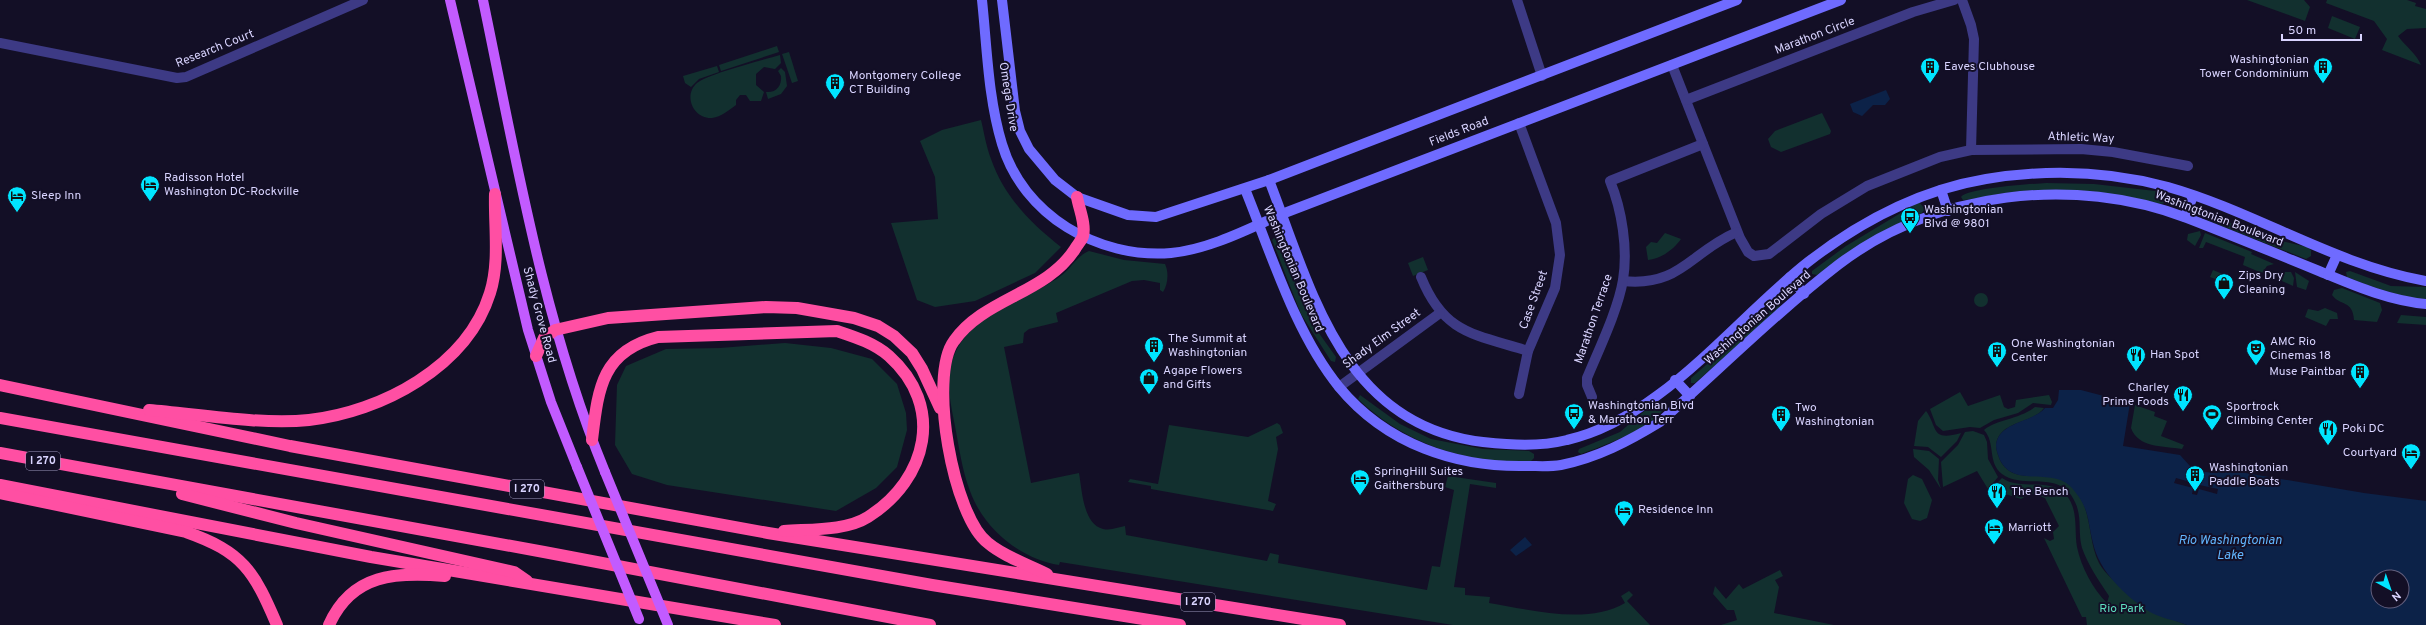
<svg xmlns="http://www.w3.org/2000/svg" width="2426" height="625" font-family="Overpass,sans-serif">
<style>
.green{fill:#12302f}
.water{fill:#0c2248;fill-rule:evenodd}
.pier{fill:#130f26}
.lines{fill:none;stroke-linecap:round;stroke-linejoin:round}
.street{stroke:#3d3a85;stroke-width:10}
.secondary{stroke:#6f6bff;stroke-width:10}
.primary{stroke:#c25bff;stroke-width:10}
.highway{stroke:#ff4fa3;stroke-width:12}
.primary-bridge{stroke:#c25bff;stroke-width:10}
.labels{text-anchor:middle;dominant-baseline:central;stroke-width:4;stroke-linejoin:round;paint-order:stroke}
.shield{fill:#130f26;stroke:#9e99be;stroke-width:1}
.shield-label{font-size:11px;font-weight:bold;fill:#d9d4ff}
.street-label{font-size:12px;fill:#d9d4ff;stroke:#130f26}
.poi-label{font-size:12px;fill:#d9d4ff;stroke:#130f26;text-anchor:start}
.park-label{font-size:12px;fill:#5fe0c0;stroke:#130f26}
.water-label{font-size:13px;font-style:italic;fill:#62b6ff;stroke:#130f26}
</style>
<rect width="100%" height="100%" fill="#130f26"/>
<g class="green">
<path d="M2247,0h57l6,7 -5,14z"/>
<path d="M2327,0h80l9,3 -1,3 11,3v19l-19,1 -9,7c8,11 18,17 23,29l-39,-15 5,-11 -13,-18 -48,-18z"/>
<path d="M2332,16l28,11 -5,12 -27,-11z"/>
<path d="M777,46l2,6 -58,19 -2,-6z"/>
<path d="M789,52l9,29 -6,2 -10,-29z"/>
<path d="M780,55l1,8 -6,6 -11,-2 -8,7v11l8,7 -3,9h-11l-4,-6h-6l-4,5v5c-7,5 -15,12 -24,13 -19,1 -29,-23 -15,-35 11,-9 66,-23 83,-28z"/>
<path d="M717,66l2,6 -20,7 -8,8 -6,-4 -2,-7z"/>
<path d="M781,68l4,4 2,14 -6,8 -13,5 -2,-7c10,1 16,-6 15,-16l-3,-5z"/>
<path d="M1822,113l9,18 -1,3 -49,18 -10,-5 -3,-8 7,-8z"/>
<path d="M981,120c3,12 5,26 10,39 13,37 39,64 70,88l-26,26 -60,28 -40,6 -18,-7 -26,-77 47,-4 -3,-42 -15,-36 22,-11z"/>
<path d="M2046,183l48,1 70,8 4,2v5l-3,4 -5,1c-51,-14 -103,-18 -155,-11 -14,2 -27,6 -42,7l-2,-3c7,-9 71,-13 85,-14z"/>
<path d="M1919,202l6,7 -5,6 -62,30 -41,30 -5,-1v-3l34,-25z"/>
<path d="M2206,213l63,25 38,9 4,3v6l-5,3 -99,-39 -3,-4z"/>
<path d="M2200,231l1,4 -6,11 -8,-6 1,-6z"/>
<path d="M1665,233l16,6c-7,10 -20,20 -33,21l-2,-13 5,-5 6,1z"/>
<path d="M2205,233l47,19 -1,2 23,10 -7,2 -5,7 -19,-8 2,-8 -39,-15 -3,6h-4z"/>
<path d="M1275,237l3,2 33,83 25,35 -1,5 -4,-1 -30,-47 -29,-74z"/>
<path d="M1089,251l35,9 41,4c4,8 3,21 -2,28l-3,-2v-7l-16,-3 -12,1 -76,32 2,9 -29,7 -5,4 -1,10 -19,4 27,136 48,-10c3,17 4,51 24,56 8,2 15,-2 22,-3l1,9 141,26 3,-8 9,2 -1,8 149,27 5,-24 8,1 14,-77 -9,-3 3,-11 48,7v5l-26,-4 -16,103 11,1v7l25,2 -1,6c43,7 98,22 136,0l-4,-7 8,-5 4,4 -6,6 23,24h-197l-393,-63 -1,3c-40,-7 -75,-36 -89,-74 -8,-21 -11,-44 -15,-65 -5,-25 -11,-51 1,-75 20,-40 72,-51 106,-76 10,-8 15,-19 27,-24z"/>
<path d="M1423,257l5,13 -15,6 -5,-13z"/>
<path d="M2213,270l17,7 -2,7 -18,-7z"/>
<path d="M2350,271l41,15 35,1v12c-27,-2 -54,-12 -79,-22l-1,-5z"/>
<path d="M2282,272h9l3,6 -1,8 -11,-5z"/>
<path d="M2295,272l14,9 -3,9 -9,-3z"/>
<path d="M2342,288l38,15 2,7 -5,12 -23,-2c-1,-20 -14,-14 -22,-25l2,-5z"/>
<circle cx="1981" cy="300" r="7"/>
<path d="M1779,302l2,2 -1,4 -85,75h-4v-5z"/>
<path d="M2325,308l12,5 1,6h-8l-4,7 -21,-9 3,-8 10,2z"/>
<path d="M2401,315l25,2v8l-29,-2z"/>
<path d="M785,343l46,5 41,11 25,25 9,29 1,17 -10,37 -21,21 -40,23 -169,-26 -35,-11 -17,-29 2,-60 9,-19 40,-17 54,-1z"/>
<path d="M1960,392l8,14 32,-11 4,12 4,2 7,-2 1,-7 33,-5 3,7 -1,3 -18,-2 -15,10 -24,7 -14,8 -10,-1 -27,4 -7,-6 -6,-16z"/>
<path d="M1360,395l40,29 31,15 52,10 46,2 5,3v4l-3,3c-63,4 -126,-17 -173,-62z"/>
<path d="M1654,403l7,2 1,6c-9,17 -62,36 -81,43l-3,-2 1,-3 41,-17z"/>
<path d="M2135,405l20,7 -1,4 13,5 -6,15 23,9 -2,4c-18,-3 -44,-1 -51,-21z"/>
<path d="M2035,407l9,1c-11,16 -45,12 -48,37 0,5 2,10 4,15 14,28 47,7 68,23 26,20 18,54 31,80 12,23 56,44 77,58l11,4h-100l-1,-8h-4l-38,-79 6,3 4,-2 -1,-7 6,-6 -14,-28 -14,-5 -10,6 -22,-7 -7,3 -2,-5 12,-12c18,13 47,-1 63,16 14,14 9,36 12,53 4,20 16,42 30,56l2,-7c-10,-15 -21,-31 -27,-48 -5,-19 2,-34 -11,-53 -16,-23 -49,-6 -69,-21 -15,-12 -6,-31 -18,-44 13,-11 34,-10 51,-23z"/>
<path d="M1926,411c12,16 4,31 35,22l-4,8 -16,16 -13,-10 -14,-1 4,-25z"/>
<path d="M1277,423l3,2 3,8 -7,4 2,12 -10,52 8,3 -3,7 -122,-22v-3l-23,-4 2,-3 28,5 11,-59 79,12z"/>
<path d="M1973,431l11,4 3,7 1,17 10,18 -10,12 -11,-18 -34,16 -2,-25 17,-17 7,-13z"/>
<path d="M1913,449l16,2 10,8 -1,21 3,9 -12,-19 -15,-13z"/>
<path d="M1913,475l9,4 10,21 -5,18 -7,3 -8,-2 -8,-16 4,-24z"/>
<path d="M1780,570l3,6 -8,4 4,7 -5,26 60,12h-113l16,-5 -3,-10h-7l-14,-16 2,-8 11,13 13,-15 4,5z"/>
</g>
<g class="water">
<path d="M1886,90l4,9 -5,6h-12l-11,11 -9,-4 -3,-8z"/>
<path d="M2059,390h22l49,13 -7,43 57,9 10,11 15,6 10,1 13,-3 136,23 62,8v124h-239c-12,-5 -27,-7 -37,-13 -25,-16 -51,-41 -57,-69 -6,-24 -3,-34 -21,-55 -19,-22 -58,1 -72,-28 -2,-5 -4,-10 -4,-15 3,-24 36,-22 49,-37h8l5,-8zM2378,577h24v24h-24z"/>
<path d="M1525,537l7,8 -16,11 -6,-6z"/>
</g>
<path class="pier" d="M2176,478l14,4 1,-3 5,2 -1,3 23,5 -1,5 -18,-5 -2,6 -5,-1 1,-6 -19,-5z"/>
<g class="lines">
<g class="street">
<path d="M1517,0l25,76"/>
<path d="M1962,0l9,25 3,14 -3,111"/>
<path d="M0,43l177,35 9,-1 177,-77"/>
<path d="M1672,65l68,173 8,14 6,4 15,-2 52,-40 46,-28 73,-29 31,-7 110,-1 32,3 75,14"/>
<path d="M1686,100l227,-88 41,-12"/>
<path d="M1519,123l37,100 4,32 -5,33 -27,63 -9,43"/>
<path d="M1421,277c23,57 53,57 107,74"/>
<path d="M1623,281c58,6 67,-29 114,-49"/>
<path d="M1339,387l101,-74"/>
<path d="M1592,397l-5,-12v-7c12,-29 31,-68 36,-98 5,-31 -1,-70 -13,-99l93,-37"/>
</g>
<g class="secondary">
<path d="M982,0c5,47 6,98 20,144 21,71 96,115 169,109 39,-4 77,-24 111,-39l559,-214"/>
<path d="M1002,0l13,111 5,20 9,18 26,31 22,17 51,18 28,2 113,-37 468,-180"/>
<path d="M1269,180c43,111 73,245 214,262 28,3 56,5 84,-2 94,-21 167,-120 241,-178 53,-41 112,-72 178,-83 60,-10 123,-8 182,8 88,25 167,78 258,94"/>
<path d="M1245,189c26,64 50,144 94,198 47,57 117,81 189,79 10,0 22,1 33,-1 36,-7 68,-24 99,-43 59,-52 116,-109 178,-157 97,-74 236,-90 349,-47 44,17 88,35 132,53 34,14 70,30 107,33"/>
<path d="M1941,190l7,21"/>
<path d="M2185,217l8,-21"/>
<path d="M2328,275l9,-20"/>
<path d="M1790,277l14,17"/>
<path d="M1675,380l15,16"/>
</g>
<g class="primary">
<path d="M450,0l78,330 23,72 26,65"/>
<path d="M483,0c33,159 60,321 122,472"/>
</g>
<g class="highway">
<path d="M536,356l8,-18 11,-8 53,-12 158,-11 31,1 57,10 24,8 16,10 18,17 10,16 18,39"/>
<path d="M0,385l290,61 478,87 572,92"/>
<path d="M149,410c48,4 112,15 160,10 72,-8 158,-53 181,-127 10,-31 4,-68 5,-99"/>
<path d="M0,418l932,167 248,40"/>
<path d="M592,440c6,-50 9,-89 66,-103l179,-6c18,6 37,12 52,25 56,50 39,123 -21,161 -22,14 -58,12 -84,14"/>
<path d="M0,453l544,99 386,73"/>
<path d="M0,485l371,72 404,68"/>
<path d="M0,493l186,39c57,20 68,39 91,93"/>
<path d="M182,494l114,29 218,49 13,9"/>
<path d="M1047,574c-18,-9 -44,-18 -59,-31 -35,-26 -60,-167 -34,-202 30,-43 92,-47 121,-92 2,-4 7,-9 8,-13 3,-12 -4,-27 -6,-39"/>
<path d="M329,625c23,-52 68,-53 116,-49"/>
</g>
<g class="primary-bridge">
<path d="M577,467l62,152"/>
<path d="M605,472l63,153"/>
</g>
</g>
<defs>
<g id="building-pin" transform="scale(1)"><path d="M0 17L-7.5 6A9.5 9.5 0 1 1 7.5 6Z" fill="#00e5ff" stroke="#130f26"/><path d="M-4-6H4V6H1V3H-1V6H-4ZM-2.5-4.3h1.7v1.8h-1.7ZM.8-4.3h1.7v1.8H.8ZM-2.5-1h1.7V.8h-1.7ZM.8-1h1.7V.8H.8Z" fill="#111"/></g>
<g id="hotel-pin" transform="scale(1)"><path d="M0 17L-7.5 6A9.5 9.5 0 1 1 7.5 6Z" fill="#00e5ff" stroke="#130f26"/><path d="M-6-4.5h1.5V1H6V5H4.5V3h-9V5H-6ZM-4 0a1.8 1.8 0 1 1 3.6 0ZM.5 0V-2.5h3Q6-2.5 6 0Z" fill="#111"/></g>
<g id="bus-pin" transform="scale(1)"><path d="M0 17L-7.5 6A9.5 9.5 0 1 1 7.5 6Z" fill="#00e5ff" stroke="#130f26"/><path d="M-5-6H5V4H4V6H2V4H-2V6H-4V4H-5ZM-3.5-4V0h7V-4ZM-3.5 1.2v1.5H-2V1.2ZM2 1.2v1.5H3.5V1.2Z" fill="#111"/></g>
<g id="shop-pin" transform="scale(1)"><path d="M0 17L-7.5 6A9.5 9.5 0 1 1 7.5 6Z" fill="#00e5ff" stroke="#130f26"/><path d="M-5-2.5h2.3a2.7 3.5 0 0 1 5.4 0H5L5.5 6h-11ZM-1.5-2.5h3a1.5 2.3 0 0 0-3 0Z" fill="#111"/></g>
<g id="theatre-pin" transform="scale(1)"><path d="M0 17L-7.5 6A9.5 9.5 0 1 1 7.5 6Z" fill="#00e5ff" stroke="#130f26"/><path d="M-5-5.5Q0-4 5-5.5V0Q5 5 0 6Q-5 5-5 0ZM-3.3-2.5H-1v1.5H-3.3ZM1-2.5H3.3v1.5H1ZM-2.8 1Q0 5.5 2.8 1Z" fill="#111"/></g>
<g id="restaurant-pin" transform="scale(1)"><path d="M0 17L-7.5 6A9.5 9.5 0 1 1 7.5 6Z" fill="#00e5ff" stroke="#130f26"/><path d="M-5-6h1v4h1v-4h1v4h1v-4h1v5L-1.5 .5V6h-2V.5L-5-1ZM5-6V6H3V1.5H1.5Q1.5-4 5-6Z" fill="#111"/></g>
<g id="stadium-pin" transform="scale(1)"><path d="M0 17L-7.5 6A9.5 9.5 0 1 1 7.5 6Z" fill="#00e5ff" stroke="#130f26"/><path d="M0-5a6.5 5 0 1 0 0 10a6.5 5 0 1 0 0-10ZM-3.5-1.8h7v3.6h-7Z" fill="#111"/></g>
</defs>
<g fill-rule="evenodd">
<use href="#building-pin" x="1930" y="67"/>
<use href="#building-pin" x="2323" y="67"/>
<use href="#building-pin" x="835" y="83"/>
<use href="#hotel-pin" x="150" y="185"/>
<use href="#hotel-pin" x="17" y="196"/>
<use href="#bus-pin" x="1910" y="217"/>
<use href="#shop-pin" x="2224" y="283"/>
<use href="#building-pin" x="1154" y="346"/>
<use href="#theatre-pin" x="2256" y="349"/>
<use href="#building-pin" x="1997" y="351"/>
<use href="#restaurant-pin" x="2136" y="355"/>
<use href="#building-pin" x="2360" y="372"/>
<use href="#shop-pin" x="1149" y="378"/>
<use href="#restaurant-pin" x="2183" y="395"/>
<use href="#bus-pin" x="1574" y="413"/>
<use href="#stadium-pin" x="2212" y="414"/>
<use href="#building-pin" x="1781" y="415"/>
<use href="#restaurant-pin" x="2328" y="429"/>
<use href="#hotel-pin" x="2411" y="453"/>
<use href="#building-pin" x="2195" y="475"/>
<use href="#hotel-pin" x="1360" y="479"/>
<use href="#restaurant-pin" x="1997" y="492"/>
<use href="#hotel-pin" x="1624" y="510"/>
<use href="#hotel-pin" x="1994" y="528"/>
</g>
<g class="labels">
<g class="shield">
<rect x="26" y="452" width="34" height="18" rx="3"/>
<rect x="510" y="480" width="34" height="18" rx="3"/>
<rect x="1181" y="593" width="34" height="18" rx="3"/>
</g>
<g class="shield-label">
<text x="43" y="461">I 270</text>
<text x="527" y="489">I 270</text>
<text x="1198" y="602">I 270</text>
</g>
<g class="street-label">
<text transform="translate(1815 36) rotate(-21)">Marathon Circle</text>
<text transform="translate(215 49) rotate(-22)">Research Court</text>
<text transform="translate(1008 97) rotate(81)">Omega Drive</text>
<text transform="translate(1459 132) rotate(-21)">Fields Road</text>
<text transform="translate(2081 138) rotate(2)">Athletic Way</text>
<text transform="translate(2219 219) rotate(21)">Washingtonian Boulevard</text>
<text transform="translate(1293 269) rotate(67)">Washingtonian Boulevard</text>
<text transform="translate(1534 300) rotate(-70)">Case Street</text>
<text transform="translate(539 315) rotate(75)">Shady Grove Road</text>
<text transform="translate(1758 318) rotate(-41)">Washingtonian Boulevard</text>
<text transform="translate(1594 319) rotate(-71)">Marathon Terrace</text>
<text transform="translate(1382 339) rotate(-36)">Shady Elm Street</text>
</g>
<g class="poi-label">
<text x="2309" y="60" text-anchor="end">Washingtonian<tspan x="2309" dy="14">Tower Condominium</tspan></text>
<text x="1944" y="67">Eaves Clubhouse</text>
<text x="849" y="76">Montgomery College<tspan x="849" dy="14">CT Building</tspan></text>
<text x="164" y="178">Radisson Hotel<tspan x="164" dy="14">Washington DC-Rockville</tspan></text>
<text x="31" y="196">Sleep Inn</text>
<text x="1924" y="210">Washingtonian<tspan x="1924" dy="14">Blvd @ 9801</tspan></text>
<text x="2238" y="276">Zips Dry<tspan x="2238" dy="14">Cleaning</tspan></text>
<text x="1168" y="339">The Summit at<tspan x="1168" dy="14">Washingtonian</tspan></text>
<text x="2270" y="342">AMC Rio<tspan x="2270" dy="14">Cinemas 18</tspan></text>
<text x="2011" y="344">One Washingtonian<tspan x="2011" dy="14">Center</tspan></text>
<text x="2150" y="355">Han Spot</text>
<text x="1163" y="371">Agape Flowers<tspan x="1163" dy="14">and Gifts</tspan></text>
<text x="2346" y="372" text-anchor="end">Muse Paintbar</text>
<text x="2169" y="388" text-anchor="end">Charley<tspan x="2169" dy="14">Prime Foods</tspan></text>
<text x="1588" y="406">Washingtonian Blvd<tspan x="1588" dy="14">&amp; Marathon Terr</tspan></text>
<text x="2226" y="407">Sportrock<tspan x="2226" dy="14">Climbing Center</tspan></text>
<text x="1795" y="408">Two<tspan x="1795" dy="14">Washingtonian</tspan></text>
<text x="2342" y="429">Poki DC</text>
<text x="2397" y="453" text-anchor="end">Courtyard</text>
<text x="2209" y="468">Washingtonian<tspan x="2209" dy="14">Paddle Boats</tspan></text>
<text x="1374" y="472">SpringHill Suites<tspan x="1374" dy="14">Gaithersburg</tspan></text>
<text x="2011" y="492">The Bench</text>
<text x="1638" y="510">Residence Inn</text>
<text x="2008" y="528">Marriott</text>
</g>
<g class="park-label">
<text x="2122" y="609">Rio Park</text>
</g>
<g class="water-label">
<text x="2230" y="541">Rio Washingtonian<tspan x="2230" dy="15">Lake</tspan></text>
</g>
</g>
<g transform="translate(2390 589) rotate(140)"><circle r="19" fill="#130f26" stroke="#625e7d"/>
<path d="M0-3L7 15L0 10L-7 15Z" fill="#00e5ff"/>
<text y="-6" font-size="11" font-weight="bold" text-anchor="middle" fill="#d9d4ff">N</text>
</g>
<path d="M2282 34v6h79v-6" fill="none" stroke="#d9d4ff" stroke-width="2"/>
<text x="2288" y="34" font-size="12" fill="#d9d4ff" stroke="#130f26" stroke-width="3" paint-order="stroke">50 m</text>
</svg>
